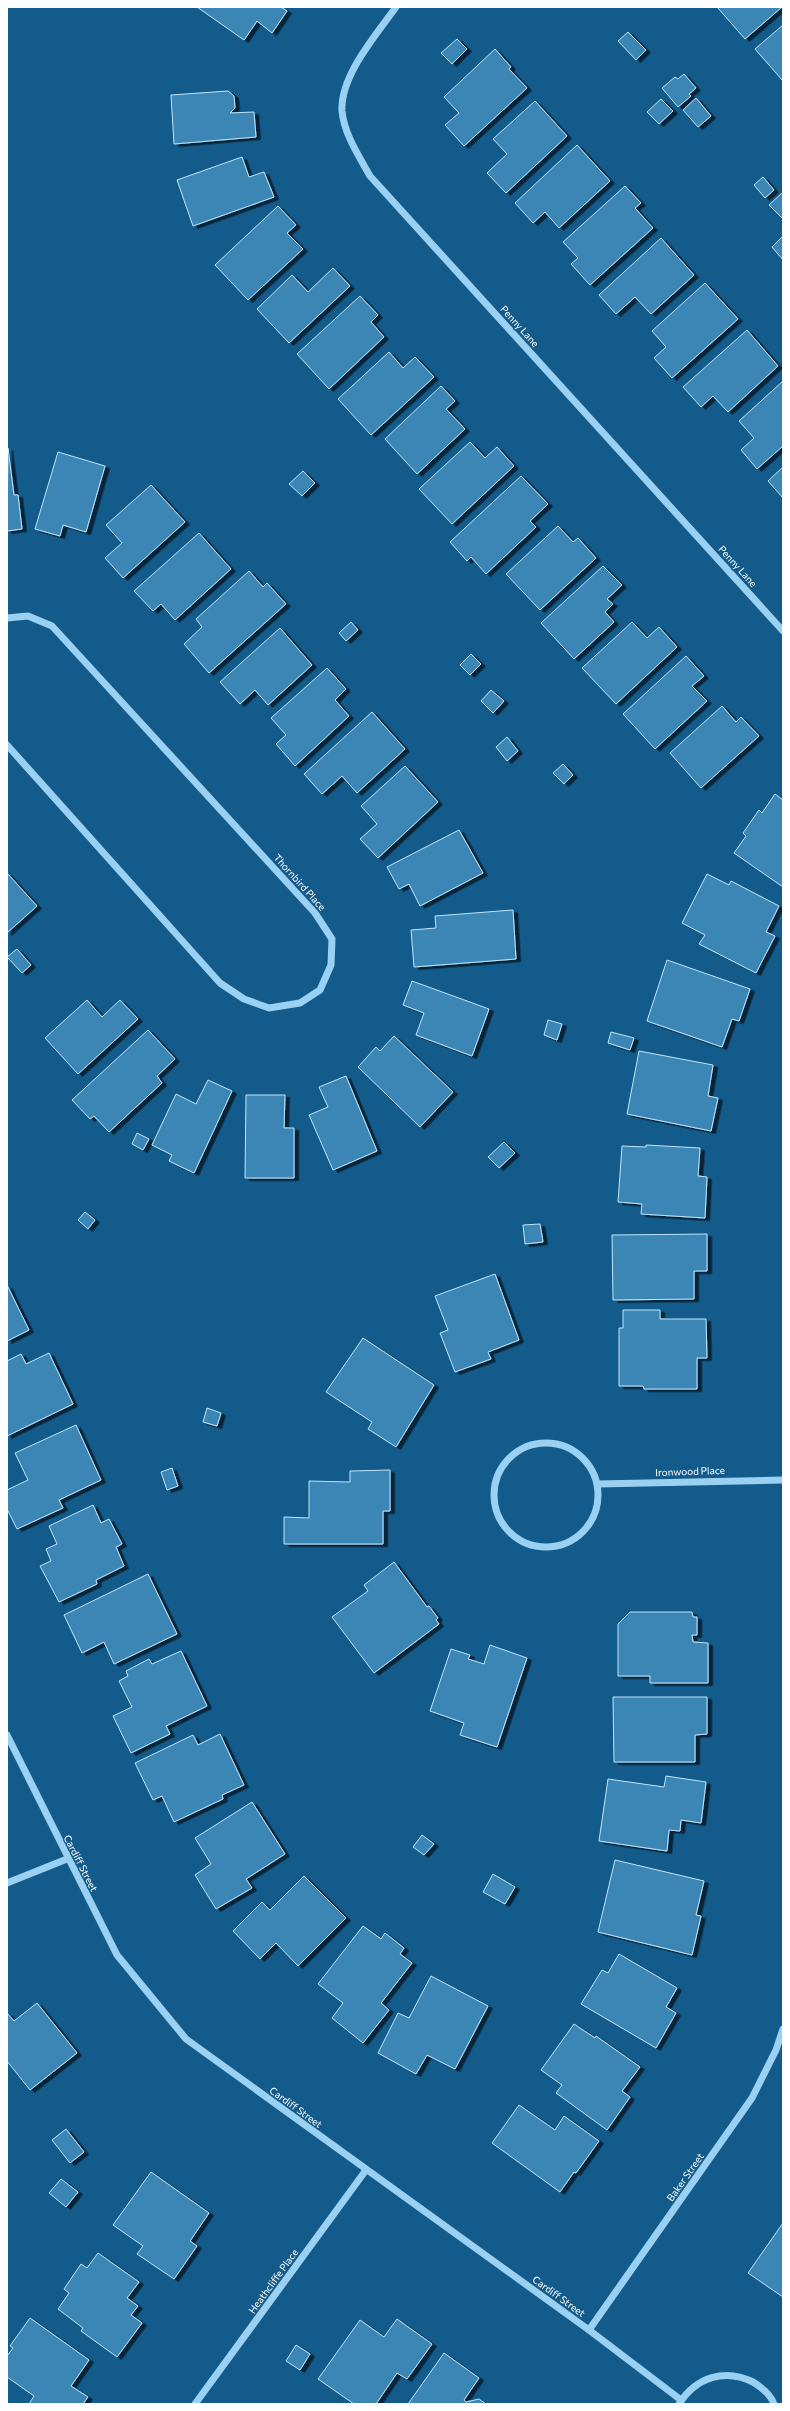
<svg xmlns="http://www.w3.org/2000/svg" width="790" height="2411" font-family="Commissioner,sans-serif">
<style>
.building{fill:#3b86b4;stroke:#c0e5fc;filter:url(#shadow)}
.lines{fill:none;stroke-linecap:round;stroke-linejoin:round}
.minor{stroke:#9ad0f1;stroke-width:7}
.labels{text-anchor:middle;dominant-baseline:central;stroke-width:3;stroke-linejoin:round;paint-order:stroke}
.street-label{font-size:10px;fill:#fff;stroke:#135b8b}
</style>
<defs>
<filter id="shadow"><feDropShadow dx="4.5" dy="2.5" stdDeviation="0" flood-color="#0009"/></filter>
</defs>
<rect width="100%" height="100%" fill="#135b8b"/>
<g class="building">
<path d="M197,7h84l6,4 -15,22 -15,-12 -13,19z"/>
<path d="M717,7h65l-37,32z"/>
<path d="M783,25v56l-28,-32z"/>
<path d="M628,32l18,18 -10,10 -18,-19z"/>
<path d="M457,39l10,10 -15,15 -11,-11z"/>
<path d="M495,49l16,18 -2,2 18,19 -63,58 -19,-21 14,-12 -15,-16z"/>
<path d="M684,74l12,14 -7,6 2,2 -13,11 -16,-19 13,-11 3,2z"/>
<path d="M228,91l6,5 1,12 -5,5 24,-1 2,25 -82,7 -3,-49z"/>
<path d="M696,98l15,18 -13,11 -15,-17z"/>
<path d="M661,99l12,12 -14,13 -12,-12z"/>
<path d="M535,101l32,35 -61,57 -19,-20 20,-19 -14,-15z"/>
<path d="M577,145l33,36 -51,47 -14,-16 -12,11 -18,-20z"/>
<path d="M242,157l7,20 15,-5 10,25 -81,29 -16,-46z"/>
<path d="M763,177l11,13 -9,8 -11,-13z"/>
<path d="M625,186l16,17 -6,5 18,20 -63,57 -19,-21 7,-6 -15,-16z"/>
<path d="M783,192v27l-14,-14z"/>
<path d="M278,206l18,19 -9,8 16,16 -55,51 -33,-35z"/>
<path d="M783,236v24l-11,-13z"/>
<path d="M661,238l33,37 -43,39 -16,-17 -19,17 -17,-19z"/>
<path d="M333,268l17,18 -61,57 -32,-34 35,-34 16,17z"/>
<path d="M705,283l33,36 -66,59 -18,-20 12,-11 -14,-16z"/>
<path d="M360,296l18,19 -7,7 13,15 -55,52 -32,-35z"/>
<path d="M747,330l31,36 -50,46 -15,-16 -12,11 -18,-20z"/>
<path d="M389,352l14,16 12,-11 19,20 -63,58 -33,-36z"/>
<path d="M783,381v65l-26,23 -16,-19 13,-12 -15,-17z"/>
<path d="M441,386l14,15 -9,8 19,20 -48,45 -32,-35z"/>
<path d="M470,442l15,16 12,-11 17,19 -62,58 -33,-35z"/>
<path d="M8,448l6,47h4l4,34 -15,2z"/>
<path d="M58,452l47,14 -19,66 -23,-7 -3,11 -25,-7z"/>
<path d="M783,467v31l-15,-17z"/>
<path d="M303,471l12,12 -13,13 -13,-12z"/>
<path d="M521,476l27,28 -18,17 6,6 -50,47 -15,-17 -4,4 -17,-19z"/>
<path d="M151,485l34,37 -62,56 -18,-20 17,-15 -16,-18z"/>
<path d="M558,526l15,16 5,-4 18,20 -56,52 -34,-36z"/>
<path d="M199,533l32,36 -56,51 -14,-16 -8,7 -19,-20z"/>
<path d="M603,566l19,19 -15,14 6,5 -8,8 9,10 -40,37 -33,-36z"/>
<path d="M249,571l14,16 4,-4 19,21 -77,69 -25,-29 18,-17 -6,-8z"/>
<path d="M351,622l7,8 -12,11 -7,-8z"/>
<path d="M632,622l15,16 12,-11 18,20 -61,57 -34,-36z"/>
<path d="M280,628l32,37 -44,40 -13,-15 -15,14 -20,-22z"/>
<path d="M471,654l10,10 -11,11 -10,-10z"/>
<path d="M686,656l18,20 -12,10 15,15 -52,48 -32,-35z"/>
<path d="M327,668l19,21 -11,11 14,16 -54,50 -19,-22 10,-9 -15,-17z"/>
<path d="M491,690l13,11 -11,12 -12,-12z"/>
<path d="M722,706l14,16 5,-5 18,19 -58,52 -31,-35z"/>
<path d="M372,712l33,37 -48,44 -15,-17 -20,18 -18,-20z"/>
<path d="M507,737l11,14 -11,10 -11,-14z"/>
<path d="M563,764l10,11 -9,9 -11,-11z"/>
<path d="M405,766l33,36 -60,56 -18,-19 17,-15 -16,-18z"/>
<path d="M775,794l8,6v87l-49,-34 12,-17 -3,-3 16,-23 3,3z"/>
<path d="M459,830l24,43 -63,33 -11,-22 -10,5 -12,-22z"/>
<path d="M7,873l30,33 -30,27z"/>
<path d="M707,874l22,11 2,-4 48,25 -13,26 9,4 -19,37 -57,-29 6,-9 -23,-12z"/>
<path d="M513,910l3,49 -102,8 -3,-37 25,-2 -1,-12z"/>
<path d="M17,949l14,16 -9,8 -15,-16z"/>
<path d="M667,960l83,29 -11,32 -7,-2 -10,28 -75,-26z"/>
<path d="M412,981l77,28 -17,47 -56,-21 8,-22 -21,-8z"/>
<path d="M87,1000l15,17 18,-17 18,19 -60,55 -33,-36z"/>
<path d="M548,1020l14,4 -5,16 -13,-5z"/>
<path d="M148,1030l27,29 -18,17 5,7 -53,49 -15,-16 -4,3 -18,-19z"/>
<path d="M611,1032l23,6 -4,12 -22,-7z"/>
<path d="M394,1036l59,56 -33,35 -62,-60 18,-20 4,4z"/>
<path d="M639,1051l74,14 -5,31 10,2 -7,33 -84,-17z"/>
<path d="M346,1076l31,75 -44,19 -24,-55 19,-8 -9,-20z"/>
<path d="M208,1080l24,11 -38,82 -25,-12 3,-6 -20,-10 24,-51 20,10z"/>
<path d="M246,1095h39l-1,33h10v50h-49z"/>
<path d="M137,1133l12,6 -6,11 -11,-6z"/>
<path d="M504,1142l11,11 -16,15 -11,-11z"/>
<path d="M646,1145l54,3 -2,28 9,1 -2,41 -64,-4 1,-10 -24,-2 4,-56 24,1z"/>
<path d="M85,1212l10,8 -7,9 -10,-9z"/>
<path d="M540,1224l3,18 -18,2 -2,-19z"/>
<path d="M707,1234v37h-13v28l-81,1 -1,-65z"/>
<path d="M495,1274l24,66 -31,12 3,7 -36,13 -15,-39 8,-3 -13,-34z"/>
<path d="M7,1285l22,45 -22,11z"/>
<path d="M623,1310h37v9h46l1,39h-10v31h-53l-1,-3h-24v-58h4z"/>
<path d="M363,1338l71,47 -38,62 -28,-18 4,-7 -46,-30z"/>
<path d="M49,1353l24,51 -66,32v-75l14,-7 5,10z"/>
<path d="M207,1408l14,5 -4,13 -14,-4z"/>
<path d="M76,1425l25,55 -42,20 4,8 -46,21 -10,-20v-19l21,-10 -13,-27z"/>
<path d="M172,1468l6,18 -11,4 -6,-18z"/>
<path d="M390,1470v41h-7v33h-99v-27l25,1v-37l41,1v-11z"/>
<path d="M93,1505l8,18 8,-4 13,25 -6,3 8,19 -28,14 1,4 -38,18 -19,-36 11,-5 -5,-12 11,-5 -8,-18z"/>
<path d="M394,1562l33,45 2,-1 9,12 -2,2 3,4 -65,49 -42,-56 36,-26 -4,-6z"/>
<path d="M148,1574l29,60 -63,30 -10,-22 -22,11 -18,-38z"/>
<path d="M630,1612h62l1,5h4v18h-5l1,7 15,1v40h-58v-7h-32v-52z"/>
<path d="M490,1645l37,13 -30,89 -37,-12 4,-12 -34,-12 21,-62 19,6 -2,4 16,5z"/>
<path d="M181,1651l26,55 -41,20 4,8 -39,19 -18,-37 19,-9 -13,-26 9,-5 -2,-5 23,-12 3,5z"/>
<path d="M613,1697h94v37l-12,1v27h-81z"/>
<path d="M220,1734l24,51 -22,10 1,4 -49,23 -12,-26 -9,4 -18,-37 58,-28 5,10z"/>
<path d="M666,1776l40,6 -5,41 -20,-3 -1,11 -11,-1 -2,21 -68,-10 9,-62 56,8z"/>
<path d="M252,1802l33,52 -39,25 6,9 -36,21 -21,-34 16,-11 -16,-26z"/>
<path d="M422,1835l12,9 -10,11 -11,-8z"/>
<path d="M615,1860l89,21 -8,34 5,1 -9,39 -94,-23z"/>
<path d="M493,1874l22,13 -10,17 -22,-12z"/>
<path d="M304,1876l42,42 -48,48 -22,-23 -16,16 -27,-28 29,-29 8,8z"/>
<path d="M363,1926l18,13 4,-6 19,15 -4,6 12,9 -31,40 8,7 -26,33 -31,-25 11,-15 -25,-19z"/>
<path d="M619,1954l58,34 -11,19 10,6 -20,35 -75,-44 21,-34 6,3z"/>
<path d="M431,1976l57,30 -33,63 -28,-14 -11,19 -38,-21 20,-40 11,5z"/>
<path d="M37,2003l40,50 -47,37 -23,-29v-48l7,8z"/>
<path d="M574,2024l21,14 1,-2 44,31 -18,24 8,6 -23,33 -51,-37 6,-8 -21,-15z"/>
<path d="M519,2105l36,25 9,-14 35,25 -23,32 -2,-1 -14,20 -68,-49z"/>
<path d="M66,2129l18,23 -14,11 -18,-23z"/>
<path d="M151,2172l58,41 -19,28 7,5 -23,33 -37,-25 6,-8 -30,-21z"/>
<path d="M61,2179l17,13 -12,15 -17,-14z"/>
<path d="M783,2223v74l-35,-24z"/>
<path d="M98,2253l41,29 -12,16 11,8 -7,9 11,8 -25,34 -36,-26 2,-3 -25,-19 11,-16 -5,-4 17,-25 6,4z"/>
<path d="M30,2318l59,42 -18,26 17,11 -5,7h-54l5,-8 -27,-19v-21l6,-8 -3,-2z"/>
<path d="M397,2319l35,25 -25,35 -10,-6 -21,31h-22l-36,-25 42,-59 24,17z"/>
<path d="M296,2345l14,9 -10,16 -14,-9z"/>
<path d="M444,2353l35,25 -15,22 2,2 13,-3 7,5h-78z"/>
</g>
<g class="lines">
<g class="minor">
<path d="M396,7c-20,28 -56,69 -54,104 2,23 17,45 28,65l413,455"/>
<path d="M7,618l21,-2 24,10 263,287 17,26 -1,26 -11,25 -20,13 -31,5 -25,-9 -24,-16 -213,-238"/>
<circle cx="546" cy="1495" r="52"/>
<path d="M598,1484l185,-4"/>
<path d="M7,1735l110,220 69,84 403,291 92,70"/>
<path d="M7,1883l60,-24"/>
<path d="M589,2330l163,-232 24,-48 7,-21"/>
<path d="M195,2404l171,-234"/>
<path d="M679,2404c17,-27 46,-36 74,-22 8,5 18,13 21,22"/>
</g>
</g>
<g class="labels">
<g class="street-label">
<text transform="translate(520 326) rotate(48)">Penny Lane</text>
<text transform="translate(738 566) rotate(48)">Penny Lane</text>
<text transform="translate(300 882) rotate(48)">Thornbird Place</text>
<text transform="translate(690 1471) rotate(-2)">Ironwood Place</text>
<text transform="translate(81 1863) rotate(63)">Cardiff Street</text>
<text transform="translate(296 2107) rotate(36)">Cardiff Street</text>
<text transform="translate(685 2177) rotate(-55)">Baker Street</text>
<text transform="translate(273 2281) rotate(-54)">Heathcliffe Place</text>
<text transform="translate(559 2296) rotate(36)">Cardiff Street</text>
</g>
</g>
<rect width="790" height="2411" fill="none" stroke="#ffffff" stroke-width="16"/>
</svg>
